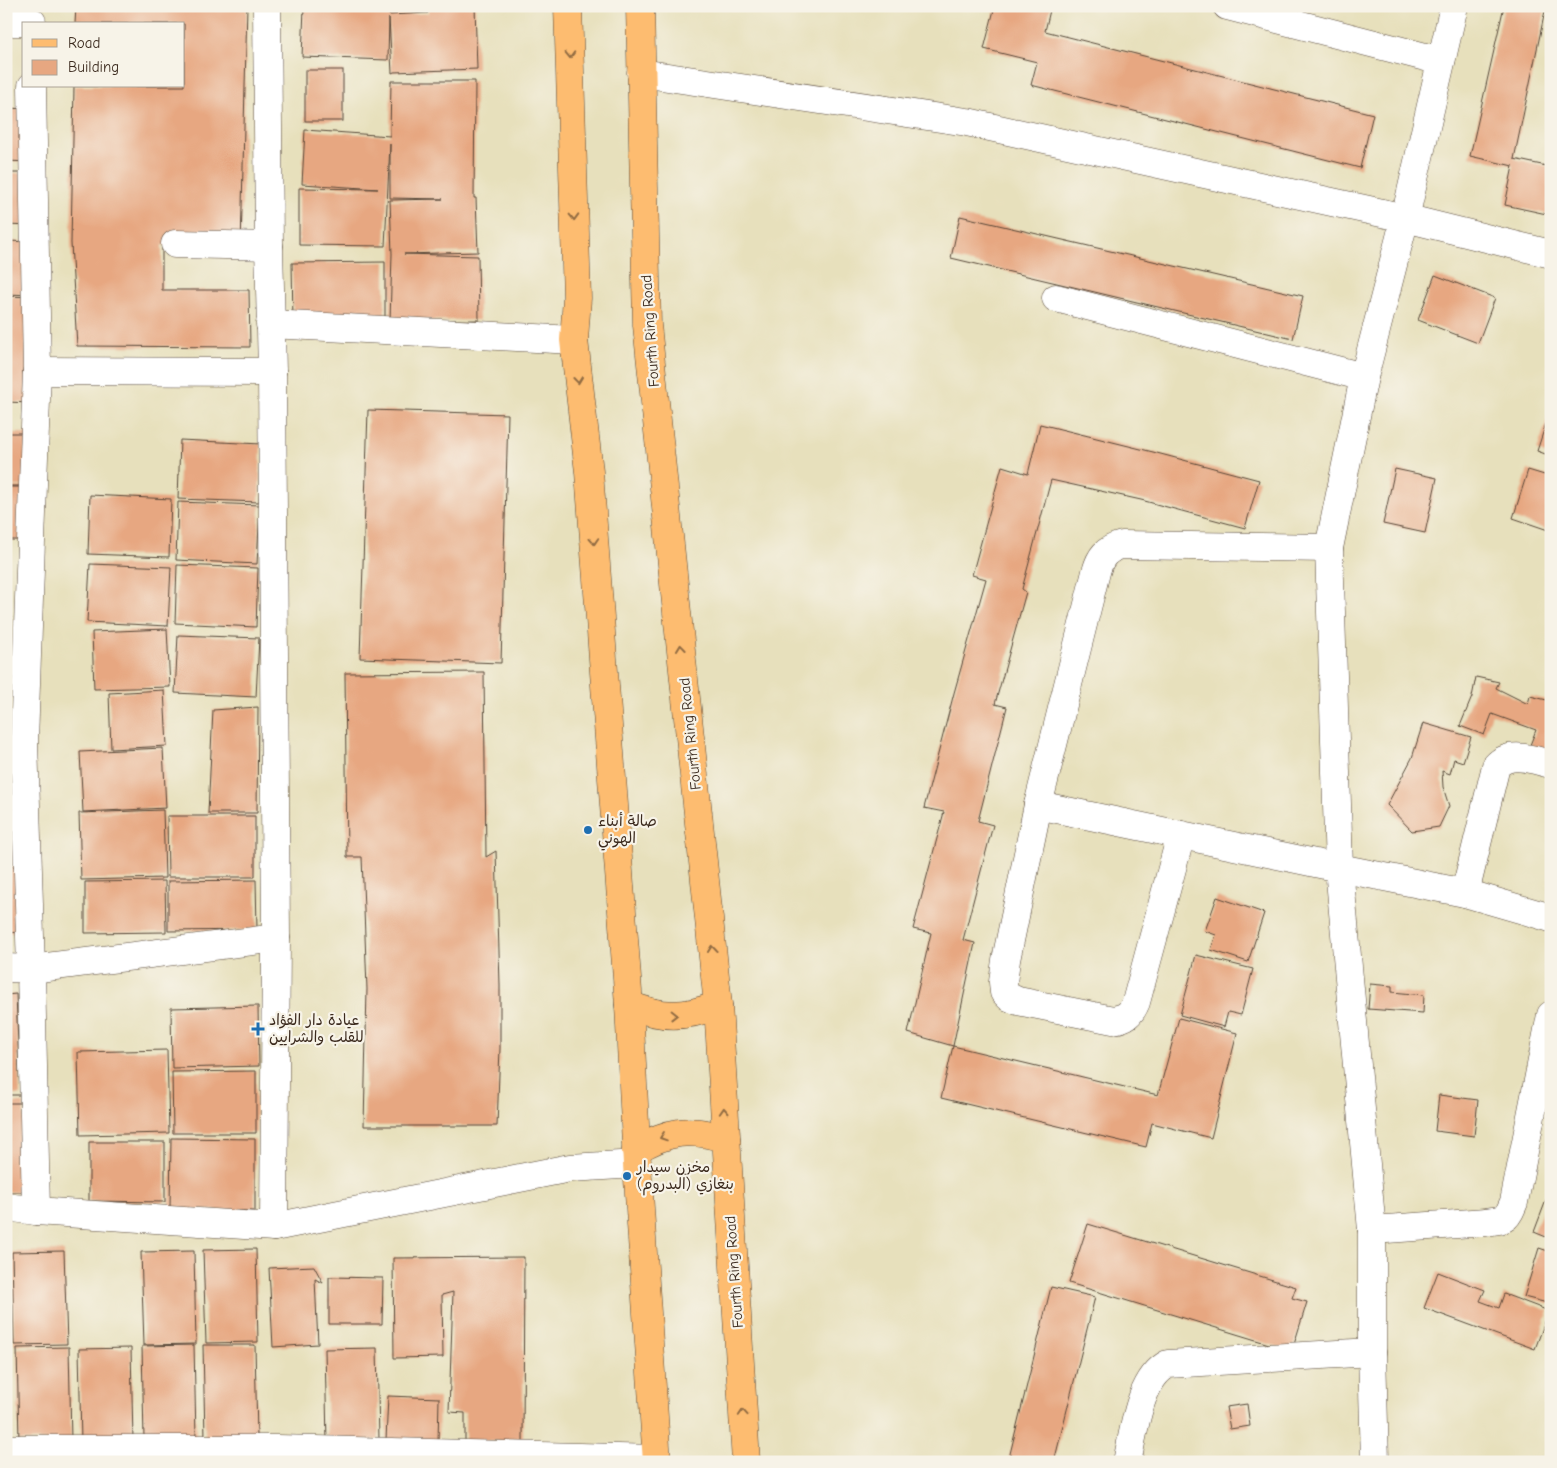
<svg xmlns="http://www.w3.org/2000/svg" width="1557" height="1468" font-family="'Comic Neue','Playpen Sans Arabic',sans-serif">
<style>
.building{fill:#e7a781}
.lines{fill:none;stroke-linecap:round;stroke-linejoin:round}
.minor-casing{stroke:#554536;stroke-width:29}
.major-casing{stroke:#554536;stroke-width:29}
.minor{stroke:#fff;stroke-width:28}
.major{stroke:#fdbc70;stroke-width:28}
.oneway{stroke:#926c43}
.poi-dot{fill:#1f6fb2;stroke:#f7f3e8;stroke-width:2}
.labels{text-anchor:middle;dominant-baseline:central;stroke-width:4.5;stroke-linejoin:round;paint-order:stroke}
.street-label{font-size:15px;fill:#3b2a1e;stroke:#f7f3e8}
.poi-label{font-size:15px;fill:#3b2a1e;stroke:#f7f3e8;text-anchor:start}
</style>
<rect width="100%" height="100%" fill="#f7f3e8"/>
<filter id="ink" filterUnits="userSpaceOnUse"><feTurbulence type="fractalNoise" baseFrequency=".02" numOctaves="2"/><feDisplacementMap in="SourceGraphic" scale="10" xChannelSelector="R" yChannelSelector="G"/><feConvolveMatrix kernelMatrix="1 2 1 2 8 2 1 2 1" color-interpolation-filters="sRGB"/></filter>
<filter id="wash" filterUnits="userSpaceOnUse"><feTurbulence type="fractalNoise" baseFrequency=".0096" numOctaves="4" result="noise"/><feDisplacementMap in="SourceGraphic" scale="20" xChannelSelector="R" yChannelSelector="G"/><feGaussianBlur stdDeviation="1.12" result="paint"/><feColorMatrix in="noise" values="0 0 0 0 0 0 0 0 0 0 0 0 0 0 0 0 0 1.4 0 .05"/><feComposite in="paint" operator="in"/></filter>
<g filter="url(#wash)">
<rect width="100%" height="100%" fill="#e7e0bc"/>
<g id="blocks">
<g class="building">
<path d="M76,6h171l-6,241 -79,-2v45h87l1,57 -173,-1 -6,-103 3,-157h110v-62h-109z"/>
<path d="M428,6h47l2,63 -83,3 -2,1 -3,-55 -1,42 -86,-3 2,-49 85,3v4l39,-2z"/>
<path d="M995,6h56l-6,25 328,83 -13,54 -329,-83 6,-23 -53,-13z"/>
<path d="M1504,6h42l-32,153 37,8v48l-46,-10 8,-39 -43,-10z"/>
<rect x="305" y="70" width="38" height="51"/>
<path d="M391,81h84l-1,117h2l2,54 -74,2 74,2 1,64 -89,1 2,-67 -2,-54 53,-1 -53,-1v-54l-5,102 -86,-1v-57l79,1 -76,-5 3,-54 85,6z"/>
<path d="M6,108l25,1 -1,53 -24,-1z"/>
<path d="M6,173h26l-1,53 -25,-1z"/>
<path d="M960,216l343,80 -10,43 -342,-81z"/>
<path d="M6,241l28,1 -1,53 -27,-1z"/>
<path d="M385,262v60h-92l-1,-59z"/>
<path d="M1435,275l60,23 -17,45 -60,-23z"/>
<path d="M6,296l27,1 -2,106 -25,-1z"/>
<path d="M368,410l140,4 -7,249 -141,-5z"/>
<path d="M1550,411l1,1v44l-14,-5z"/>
<path d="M1040,424l113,28 106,28 -14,48 -104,-28 -90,-20 -29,109 4,3 -31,112 12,3 -29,114 15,4 -30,115 12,3 -22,103 205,49 21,-77 58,15 -26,105 -59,-15 -6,24 -205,-49 12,-52 -45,-13 23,-100 -18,-4 31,-117 -20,-4 30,-115 32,-114 -14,-4 30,-109 26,8z"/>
<path d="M6,433h22l-1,53h-21z"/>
<path d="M180,440l81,4 -2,58 -81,-3z"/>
<path d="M1395,469l42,9 -12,55 -42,-9z"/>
<path d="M1528,470l23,7v54l-38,-13z"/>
<path d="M6,487h23l-1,53h-22z"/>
<path d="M90,495l81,4 -2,58 -81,-3z"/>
<path d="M178,502l82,3 -3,59 -81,-4z"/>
<path d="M90,564l81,3 -3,59 -81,-4z"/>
<path d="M177,565l81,3 -2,59 -81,-4z"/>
<path d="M167,629l3,58 -76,2 -2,-57z"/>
<path d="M178,635l81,3 -3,59 -81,-4z"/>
<path d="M484,672l2,185 10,-6 4,134v63l-3,78h-133l3,-137 -5,-132h-15l-2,-184z"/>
<path d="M1476,677l23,5 -3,6 32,16 2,-8 21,5v52l-21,-8 6,-15 -44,-16 -8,21 -24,-9 12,-29z"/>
<path d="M164,690l3,56 -56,3 -2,-56z"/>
<path d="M258,707l-1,106h-49l5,-103z"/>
<path d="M1423,723l48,14 -8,25 -9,-3 -4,15 -8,-3 1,16 6,19 -10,21 -27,4 -25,-26 25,-47z"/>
<path d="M163,748l3,60 -83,4 -3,-60z"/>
<path d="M6,772h2l5,91h-7z"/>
<path d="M163,810l2,68 -84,2 -2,-67z"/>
<path d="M167,816h88v61h-87z"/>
<path d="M16,866l3,66 -13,1v-66z"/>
<path d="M256,880l1,50 -89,1v-50z"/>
<path d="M165,881l1,51 -81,1v-51z"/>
<path d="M1217,897l47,16 -16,49 -37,-12 5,-15 -11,-4z"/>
<path d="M1196,955l57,14 -12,46 -13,-3 -4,15 -44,-12z"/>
<path d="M1370,984l22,2v6l32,3 -1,18 -55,-4z"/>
<path d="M16,994l4,101h-14v-100z"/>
<path d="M258,1006l1,60 -87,2 -1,-60z"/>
<path d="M167,1050l2,83 -89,2 -2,-83z"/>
<path d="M256,1071v62h-83l-1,-61z"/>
<path d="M1439,1095l39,5 -4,36 -39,-5z"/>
<rect x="6" y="1103" width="18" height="89"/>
<path d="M171,1138l84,1v72l-85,-1z"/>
<path d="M89,1142h76v60l-76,-1z"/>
<path d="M1551,1187v52l-17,-7z"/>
<path d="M1088,1224l208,63 -4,11 15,4 -15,49 -223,-68z"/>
<path d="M1539,1248l12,4v52l-27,-7z"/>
<path d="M256,1249l2,93 -52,1 -3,-93z"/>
<path d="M64,1251l3,93 -53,1 -2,-93z"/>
<path d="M194,1251l2,93 -52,1 -3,-93z"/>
<path d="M524,1257l-1,185 -58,-1v-28l-16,-1 4,-120 -11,3 1,62 -49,1 -1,-100z"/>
<path d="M314,1266l9,17 -8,-4 3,65 -45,3 -4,-79z"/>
<path d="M1438,1272l47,18 -5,11 19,7 5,-14 45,17 -14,38 -111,-41z"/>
<path d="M329,1277l54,1 -1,46h-53z"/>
<path d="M1051,1287l44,10 -41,165h-46z"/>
<path d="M194,1345l2,93 -52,1 -2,-93z"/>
<path d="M203,1345h52l2,92 -52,1z"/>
<path d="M69,1347l2,93 -52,1 -2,-93z"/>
<path d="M131,1348l2,93 -52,1 -2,-93z"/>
<path d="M377,1348l2,92 -52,2 -2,-93z"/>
<path d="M388,1396l51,2 -1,44 -52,-2z"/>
<path d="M1247,1404l3,22 -20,3 -4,-22z"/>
<rect x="6" y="1416" width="2" height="22"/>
</g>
</g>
</g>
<g filter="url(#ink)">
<use href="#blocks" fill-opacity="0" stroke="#554536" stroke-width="1"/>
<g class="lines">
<g class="minor-casing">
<g id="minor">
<path d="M267,6l2,240 3,126 4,566 -2,289"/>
<path d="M1227,6l214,55"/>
<path d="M6,22h26"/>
<path d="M641,73l326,49 438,96 146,36"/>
<path d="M32,86l5,285 -13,370 7,228 5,242"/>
<path d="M175,244l94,2"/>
<path d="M1056,298l308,79"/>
<path d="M270,324l304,16"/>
<path d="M37,371l235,1"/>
<path d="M1038,805l301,63 126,25 86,25"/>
<path d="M1181,835l-45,167c-5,12 -10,16 -23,18l-95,-19 -9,-4 -5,-5 -1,-10 3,-22 32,-155 58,-233c4,-15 10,-23 26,-27l207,3"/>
<path d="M1465,893l31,-127c14,-16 37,-6 55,-2"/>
<path d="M6,968l25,1 245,-31"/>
<path d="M6,1207l30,4 238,16 296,-59 67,-4"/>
<path d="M1372,1230l114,-8c20,-3 20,-1 28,-20l37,-187"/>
<path d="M6,1449h272l379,10"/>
<path d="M1127,1462c7,-30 12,-83 41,-98l204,-12"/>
<path d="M1375,1462l-3,-110v-122l-33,-362 -10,-320 35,-171 41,-159 49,-212"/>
</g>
</g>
<g class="major-casing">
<g id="major">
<path d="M568,6l9,292 -3,42 15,132 40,533 8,159 20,298"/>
<path d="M640,6l7,319 71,680 28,457"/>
<path d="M629,1005c33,13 56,13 89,0"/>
<path d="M636,1150c31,-19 55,-23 90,-11"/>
</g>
</g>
<use href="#minor" class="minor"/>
<use href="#major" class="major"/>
</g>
<defs><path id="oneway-chevron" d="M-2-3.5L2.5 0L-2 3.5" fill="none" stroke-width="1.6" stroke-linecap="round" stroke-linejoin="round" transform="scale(1.25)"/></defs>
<g class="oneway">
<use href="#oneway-chevron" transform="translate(570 55) rotate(88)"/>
<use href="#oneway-chevron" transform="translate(574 217) rotate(88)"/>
<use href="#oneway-chevron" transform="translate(578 380) rotate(84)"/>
<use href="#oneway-chevron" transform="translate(594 541) rotate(86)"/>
<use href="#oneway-chevron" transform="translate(681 648) rotate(-96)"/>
<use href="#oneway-chevron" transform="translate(712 949) rotate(-96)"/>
<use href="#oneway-chevron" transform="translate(674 1015) rotate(1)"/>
<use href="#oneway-chevron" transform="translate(724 1111) rotate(-93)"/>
<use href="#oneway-chevron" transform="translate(663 1137) rotate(161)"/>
<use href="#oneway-chevron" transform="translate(743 1413) rotate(-94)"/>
</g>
</g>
<g class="poi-dot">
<circle cx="588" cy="830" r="5"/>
<path d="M255.5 1021.5h5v5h5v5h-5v5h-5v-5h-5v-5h5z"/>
<circle cx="627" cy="1176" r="5"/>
</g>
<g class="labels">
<g class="street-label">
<text transform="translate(650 331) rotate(-94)">Fourth Ring Road</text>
<text transform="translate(690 734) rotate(-96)">Fourth Ring Road</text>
<text transform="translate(734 1272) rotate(-94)">Fourth Ring Road</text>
</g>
<g class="poi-label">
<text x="598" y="821">صالة أبناء<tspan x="598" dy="17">الهوني</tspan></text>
<text x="269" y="1020">عيادة دار الفؤاد<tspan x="269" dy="17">للقلب والشرايين</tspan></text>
<text x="637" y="1167">مخزن سيدار<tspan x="637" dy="17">بنغازي (البدروم)</tspan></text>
</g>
</g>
<rect width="1557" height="1468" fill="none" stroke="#f7f3e8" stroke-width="25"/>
<rect x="22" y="22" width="162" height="65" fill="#f7f3e8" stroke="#aca397"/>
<rect x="32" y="39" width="25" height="8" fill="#fdbc70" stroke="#aca397"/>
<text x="68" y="48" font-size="15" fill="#3b2a1e">Road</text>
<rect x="32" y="60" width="25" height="15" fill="#e7a781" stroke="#aca397"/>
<text x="68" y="72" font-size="15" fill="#3b2a1e">Building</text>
</svg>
